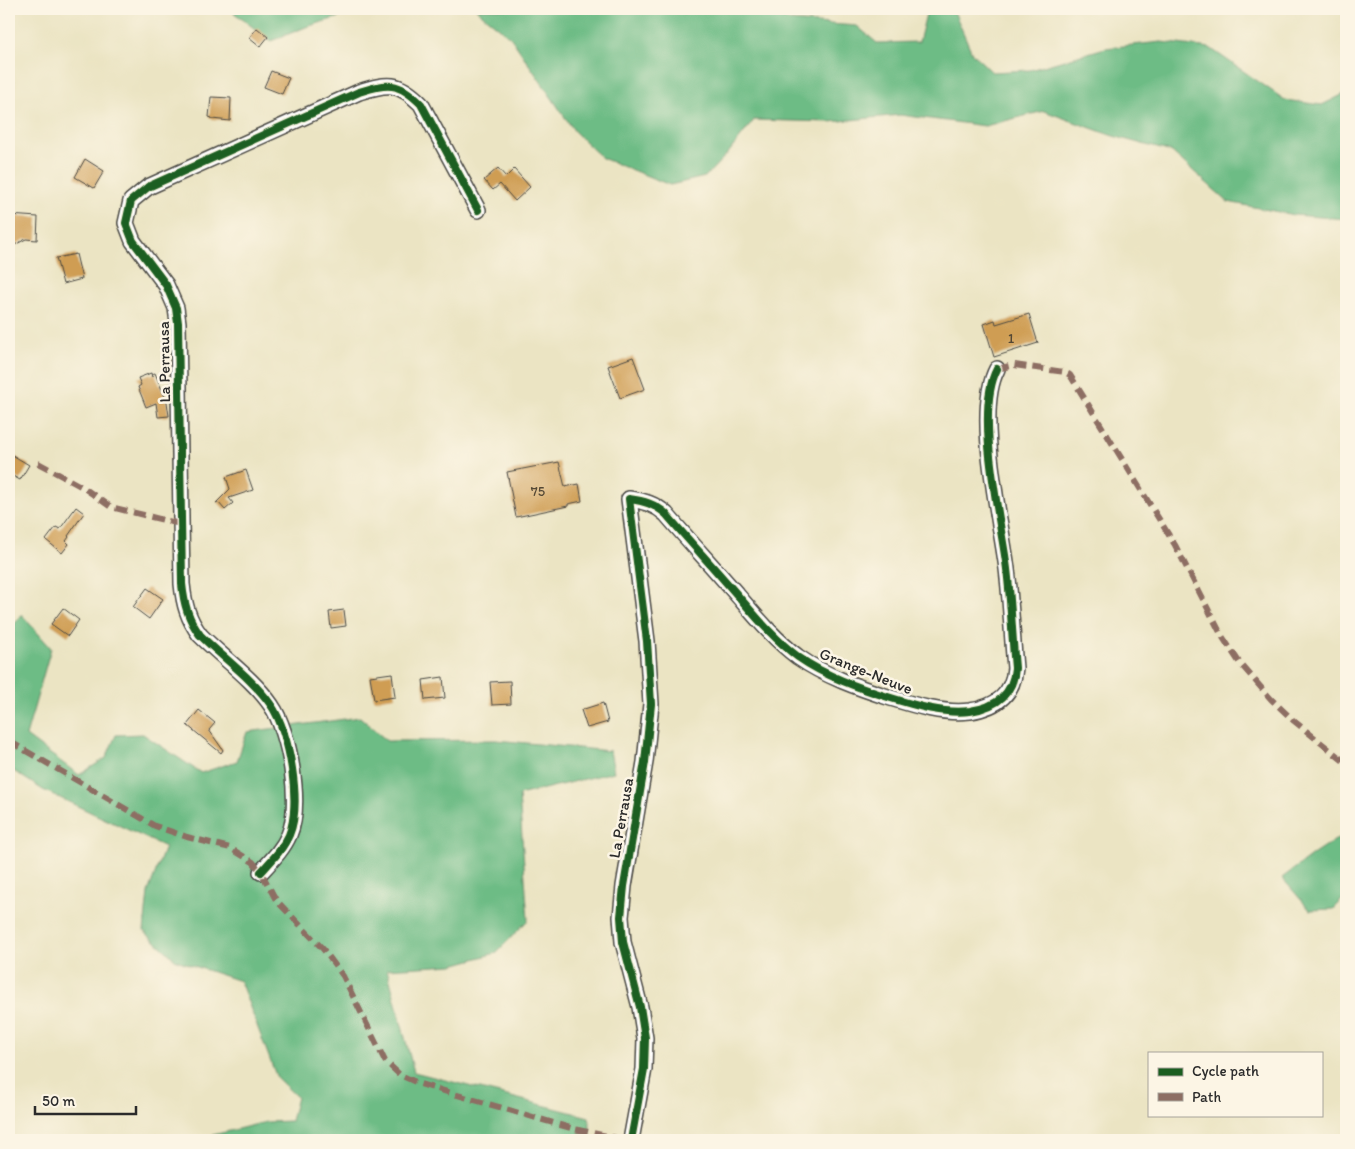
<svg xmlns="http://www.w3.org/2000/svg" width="1355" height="1149" font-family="Itim,sans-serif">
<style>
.forest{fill:#6dbc85;stroke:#4c7458}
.building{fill:#cf9d53}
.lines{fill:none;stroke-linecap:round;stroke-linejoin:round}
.street-casing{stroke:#484742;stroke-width:18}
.street{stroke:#fff;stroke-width:15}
.quiet{stroke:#8d6e63;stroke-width:6;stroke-dasharray:12 6;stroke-linecap:butt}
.cycleway-casing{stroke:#fcf5e5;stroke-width:11}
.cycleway{stroke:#1b5e20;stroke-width:8}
.labels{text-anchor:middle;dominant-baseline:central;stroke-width:5;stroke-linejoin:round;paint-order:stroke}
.number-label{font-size:14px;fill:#544835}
.street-label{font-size:16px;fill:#2b2b2b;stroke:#fcf5e5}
</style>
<rect width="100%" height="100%" fill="#fcf5e5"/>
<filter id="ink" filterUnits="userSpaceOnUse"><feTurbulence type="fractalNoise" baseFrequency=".02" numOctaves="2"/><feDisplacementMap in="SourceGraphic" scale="10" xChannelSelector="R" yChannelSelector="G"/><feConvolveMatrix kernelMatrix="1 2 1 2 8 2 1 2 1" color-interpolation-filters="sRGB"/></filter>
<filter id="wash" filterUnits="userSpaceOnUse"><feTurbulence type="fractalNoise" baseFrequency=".0096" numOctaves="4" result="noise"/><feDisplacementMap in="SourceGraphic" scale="20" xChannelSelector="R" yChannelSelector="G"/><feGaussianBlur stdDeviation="1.12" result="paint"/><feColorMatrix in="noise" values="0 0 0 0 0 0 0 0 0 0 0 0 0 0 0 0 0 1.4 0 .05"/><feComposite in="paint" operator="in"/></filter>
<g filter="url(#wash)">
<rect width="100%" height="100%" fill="#ebe4c3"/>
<g class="forest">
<path d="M229,9h137l-60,18 -35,14z"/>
<path d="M476,9h287l27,12 67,5 20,17 42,-1 8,-32 26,-1 19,44 20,19 38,-2 75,-22 56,-6 49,6 75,52 37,5 24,-12v126l-52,-4 -66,-13 -56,-50 -59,-16 -69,-25 -59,15 -85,-11 -70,7 -76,-2 -25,32 -24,25 -35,8 -68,-27 -27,-26 -64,-94z"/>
<path d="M22,615l29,33 -25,88 53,39 27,-17 10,-23 27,-1 58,39 36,-12 10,-29 113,-15 27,24 109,-1 114,11 4,21 -95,23 9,125 -32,33 -43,12 -66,4 27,103 175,45 2,22 7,1h-405l73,-18 25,-1 6,-24 -20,-19 -37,-97 -64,-21 -32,-29 4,-39 17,-45 -122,-57 -34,-22v-138z"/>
<path d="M1346,833v62l-12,14 -24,1 -28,-32 32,-24z"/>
</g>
<g id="blocks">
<g class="building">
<path d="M257,28l11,9 -8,10 -11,-9z"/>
<path d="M271,71l18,7 -7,16 -18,-7z"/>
<path d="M211,97l20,1 -1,23 -18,-2v-1l-3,-1z"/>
<path d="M85,159l19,12 -10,17 -19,-11z"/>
<path d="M498,168l8,9 8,-8 16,18 -15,14 -15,-17 -7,6 -9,-10z"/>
<path d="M9,215l29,2 -1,23 -11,-1 -17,9z"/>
<path d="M76,254l6,25 -19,5 -7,-26z"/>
<path d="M1029,314l9,29 -44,14 -10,-33 11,-4 1,4z"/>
<path d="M633,357l12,32 -25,9 -12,-32z"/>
<path d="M151,373l1,4v-3l3,-1 12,29 2,14 -11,1 -2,-14 -10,4 -8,-20 3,-2 -3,-7z"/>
<path d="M9,453l20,12 -9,15 -11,-6z"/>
<path d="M559,462l6,25 14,-3 3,17 -14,3v2l-52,11 -9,-45z"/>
<path d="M246,470l7,20 -24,8 4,5 -8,7 -7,-8 -2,1 14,-14 -4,-12z"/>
<path d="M76,507l8,6 -16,23 1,1 -3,4 3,3 -7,9 -16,-13 10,-13 4,2z"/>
<path d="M147,588l16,11 -14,20 -16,-12z"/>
<path d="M63,608l16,12 -11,16 -17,-12z"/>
<path d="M344,610l2,16 -15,2 -2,-16z"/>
<path d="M392,673l3,24 -21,3 -4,-24z"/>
<path d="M443,677l2,21 -20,2 -2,-20z"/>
<path d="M510,681l1,23 -19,1 -2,-23z"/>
<path d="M603,703l5,19 -21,6 -6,-18z"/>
<path d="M199,710l16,13 -6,7 14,20 -2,3 -34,-28z"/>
</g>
</g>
</g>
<g filter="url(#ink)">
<use href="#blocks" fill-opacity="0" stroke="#484742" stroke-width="1"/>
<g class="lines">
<g class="street-casing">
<g id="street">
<path d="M261,872c11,-12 22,-23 28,-37 13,-30 1,-103 -18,-130 -18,-26 -48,-47 -71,-70 -12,-16 -16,-31 -18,-51l-4,-261 -2,-15 -10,-23 -33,-44 -7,-18 5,-22 17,-14 211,-95c29,-9 39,-11 62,12l57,106"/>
<path d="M631,1140l13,-71 1,-31 -5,-31 -17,-65 -2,-25 3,-31 21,-124 6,-58 -4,-63 -18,-142c15,2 26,5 37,15 24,28 49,55 73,83 18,21 36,43 59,60 27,19 61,31 93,41 26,8 52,16 79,13 26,-4 43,-16 45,-43 -3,-33 -4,-66 -8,-99 -6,-49 -33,-157 -10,-200"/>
</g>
</g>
<use href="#street" class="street"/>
<g class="quiet">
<path d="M997,369l17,-4 51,7 5,3 105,170 47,91 17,26 32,37 23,22 52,42"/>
<path d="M38,463l46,25 27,19 69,17"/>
<path d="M9,741l146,85 32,11 43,11 23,14 8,10 15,28 47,49 20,27 42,85 15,14 20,9 154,45 52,11"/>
</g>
<g class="cycleway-casing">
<g id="cycleway">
<path d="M261,872c11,-12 22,-23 28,-37 13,-30 1,-103 -18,-130 -18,-26 -48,-47 -71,-70 -12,-16 -16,-31 -18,-51l-4,-261 -2,-15 -10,-23 -33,-44 -7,-18 5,-22 17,-14 211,-95c29,-9 39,-11 62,12l57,106"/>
<path d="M631,1140l13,-71 1,-31 -5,-31 -17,-65 -2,-25 3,-31 21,-124 6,-58 -4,-63 -18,-142c15,2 26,5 37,15 24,28 49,55 73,83 18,21 36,43 59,60 27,19 61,31 93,41 26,8 52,16 79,13 26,-4 43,-16 45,-43 -3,-33 -4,-66 -8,-99 -6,-49 -33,-157 -10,-200"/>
</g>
</g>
<use href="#cycleway" class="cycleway"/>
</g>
</g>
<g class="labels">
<g class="number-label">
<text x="1011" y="338">1</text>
<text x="538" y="491">75</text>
</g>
<g class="street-label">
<text transform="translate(164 362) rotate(-91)">La Perrausa</text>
<text transform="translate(866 671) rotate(22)">Grange-Neuve</text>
<text transform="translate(621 818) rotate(-80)">La Perrausa</text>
</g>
</g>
<rect width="1355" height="1149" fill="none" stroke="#fcf5e5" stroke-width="30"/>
<rect x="1148" y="1052" width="175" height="65" fill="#fcf5e5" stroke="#a8a49b"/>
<rect x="1158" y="1068" width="25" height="8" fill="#1b5e20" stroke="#a8a49b"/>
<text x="1192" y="1076" font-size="15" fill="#2b2b2b">Cycle path</text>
<rect x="1158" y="1093" width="25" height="8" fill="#8d6e63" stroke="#a8a49b"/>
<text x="1192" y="1102" font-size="15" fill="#2b2b2b">Path</text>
<path d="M35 1106v8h101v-8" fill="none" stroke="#2b2b2b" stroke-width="2.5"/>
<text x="42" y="1106" font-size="15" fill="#2b2b2b" stroke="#fcf5e5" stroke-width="4" paint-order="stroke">50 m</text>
</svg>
